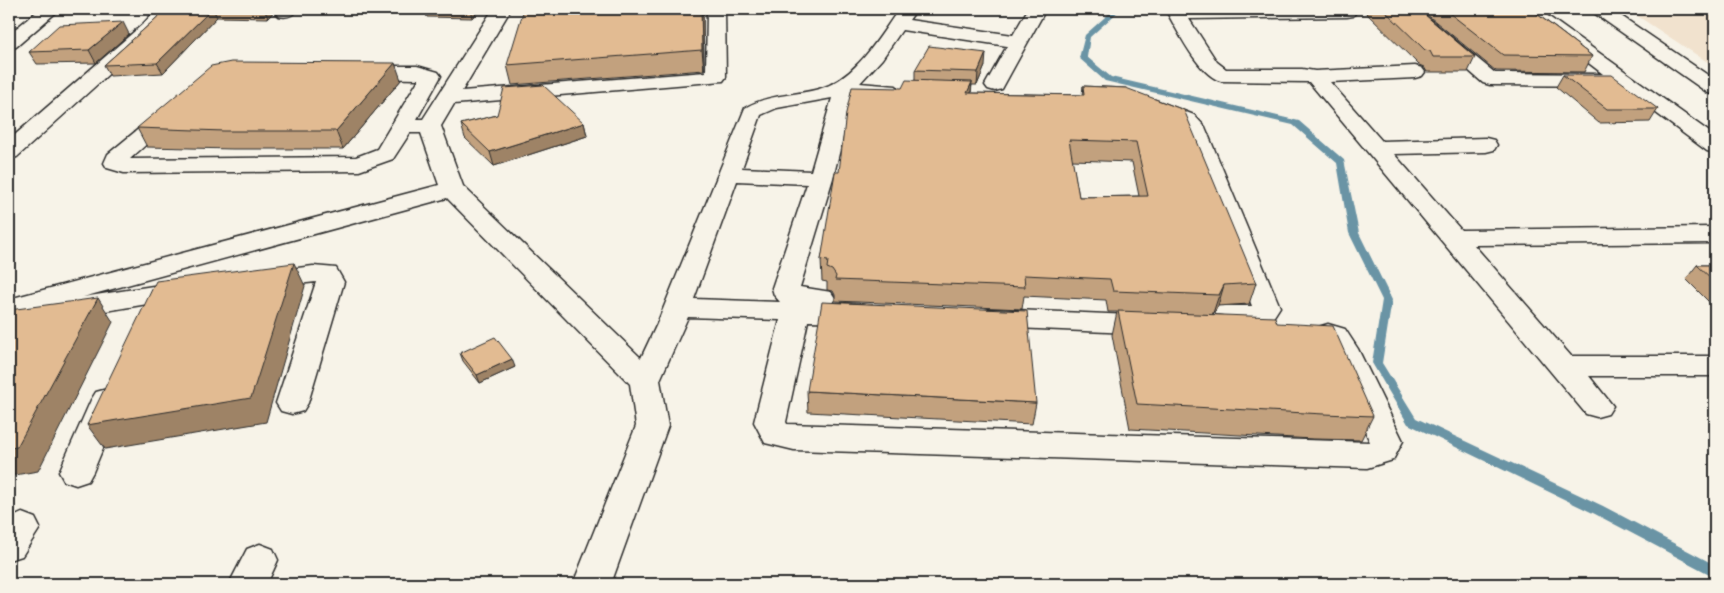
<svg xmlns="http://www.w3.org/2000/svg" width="1724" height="593" font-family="'Shantell Sans',sans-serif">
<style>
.built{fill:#f1e2ce}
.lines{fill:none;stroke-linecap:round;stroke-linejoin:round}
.stream{fill:#6b94a5;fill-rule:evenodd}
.street-casing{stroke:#2b2b2b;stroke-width:3}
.secondary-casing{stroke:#2b2b2b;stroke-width:3}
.street{fill:#f7f3e8;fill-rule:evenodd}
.secondary{fill:#f7f3e8;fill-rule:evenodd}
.wall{fill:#c2a17e;stroke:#2b2b2b;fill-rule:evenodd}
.shaded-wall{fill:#9e8366;stroke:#2b2b2b}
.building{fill:#e2bb92;stroke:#2b2b2b;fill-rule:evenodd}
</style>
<rect width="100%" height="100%" fill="#f7f3e8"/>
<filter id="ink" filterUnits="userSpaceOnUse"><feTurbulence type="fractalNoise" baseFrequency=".02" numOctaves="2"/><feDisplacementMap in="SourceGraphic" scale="10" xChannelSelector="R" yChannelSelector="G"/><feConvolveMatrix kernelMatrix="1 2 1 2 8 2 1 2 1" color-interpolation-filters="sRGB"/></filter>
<g filter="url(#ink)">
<path class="built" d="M1627,9h88v58z"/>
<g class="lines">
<path class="stream" d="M1114,9h7l-31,28 -3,20 24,20 188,44 45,39 15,73 33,67 -10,63 34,55 187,88 112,59v12l-120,-63 -187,-90 -36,-61 10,-63 -33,-67 -12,-70 -44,-38 -188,-44 -26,-23 6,-23z"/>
<g class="street-casing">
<g id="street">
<path d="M40,9h20l-44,38 -7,2v-15z"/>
<path d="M157,9h19l-21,23 -138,125 -8,2v-19l134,-116z"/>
<path d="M278,9h20c-5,7 -11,9 -19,7l-3,-4z"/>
<path d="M493,9h18l-49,82 244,-19 1,-63h18l1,68 -3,4 -269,23 -13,22 22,60 178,172 16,-34 88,-216c23,-14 48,-12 74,-19 37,-10 60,-52 80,-80h18l-8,11 104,15 15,-26h18l-44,80 -7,2 -7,-2 -3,-4 22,-39 -105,-16 -20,29 -22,24 36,3 3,4 -3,4c-16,4 -27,-2 -44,6l-19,78 -33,109 31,5 4,6 -3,5 26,1 10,2 4,7 -4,7 -10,2 -50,-1 -22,101 1,2 583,18 -42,-93 -3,-6 -7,-2 -4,-7 4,-7 10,-3 17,5 13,20 45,92 -10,19 -26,8 -573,-18 -29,-7 -11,-21 26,-102 -92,-3 -28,63 8,46 -57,158h-38l63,-158 -6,-42 -183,-186 -364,99 102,-16 10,3 4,6 -4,6 -131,22 -10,-3 -4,-6 2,-4 -43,12v-18l430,-114 -18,-52h-11l-17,26 -34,12 -235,2 -17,-5 -3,-5 4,-9 56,-46 7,-2 7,2 4,4 -4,4 -48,43 226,-2 21,-8 42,-70 -59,-1 -7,-2 -3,-4 3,-4 7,-2h57l21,6 3,4 -24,43h6zM832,98l-21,73 -69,-3 19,-53 16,-7zM737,181l70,3 -35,104 2,7 6,7 -86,-3z"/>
<path d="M1165,9h189l2,3 -3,4 -6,1 -158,2 28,43 9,7h76l13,2 100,-5 7,2 3,4 -3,4 -7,2 -85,4 52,59 104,-3 8,2 3,5 -3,5 -8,2 -92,2 67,76 254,-3v16l-241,2 97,111h144v20h-126l24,30 -5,8 -11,3 -11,-3 -277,-332 -88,-1c-23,-6 -44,-52 -56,-72z"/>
<path d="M1398,9h19l78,64 108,1 -85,-65h20l177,127v17l-8,-2 -87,-65 -130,-1 -7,-2z"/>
<path d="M1155,100l39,15 11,12 75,180 -9,14c-22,5 -46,6 -68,1l-4,-7 4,-7 10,-2h39l-68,-176 -6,-5 -30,-15 -4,-4 4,-4z"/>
<path d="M313,266l23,2 8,14 -36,121 -5,8 -11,3 -11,-3 -5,-8 40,-121 -54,6 -10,-2 -3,-6 3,-6z"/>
<path d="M991,309l162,7 10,2 4,7 -4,7 -10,2 -162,-7 -10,-2 -4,-7 4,-7z"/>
<path d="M107,389l11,3 5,8 -30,72 -5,9 -12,4 -12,-4 -5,-9 32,-72 5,-8z"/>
<path d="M22,513l13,5 5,10 -18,28 -13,4v-41z"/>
<path d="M260,544l13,5 5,11 -11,24h-38l18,-35z"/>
</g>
</g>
<g class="secondary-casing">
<path id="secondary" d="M1591,9h20l104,71v15l-7,-2 -114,-80z"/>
</g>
<use href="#street" class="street"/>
<use href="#secondary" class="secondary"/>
</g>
<g class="wall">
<path d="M166,9h110l-8,9 -51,-1 -54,56 -53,3 -6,-11 47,-42z"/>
<path d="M352,9h48l-5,5h-41z"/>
<path d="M425,9h55l-8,9 -45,-1z"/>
<path d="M703,9l1,61 -192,15 -5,-20z"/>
<path d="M1362,9h56l57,48 -7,15h-41l-3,-5 -5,-2z"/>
<path d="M1420,9h115l2,2 -1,2 56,43 -8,16 -88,-1z"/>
<path d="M129,34l-33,29 -59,1 -8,-12z"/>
<path d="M985,66l-8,19h-5l-1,8 111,2 1,-9 43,2 130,195 -7,21 -31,2 -5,8 64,9 96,93 -12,24 -48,-1 -183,-10 -18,-94 5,-23h-9l-2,-12 -82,-4 -2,13 -187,-8v-6l-2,-4 -6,-1v-8l-5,-1 -1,-21 18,-88 63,-84 13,-8v-10zM1072,160l60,2 7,34 -60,1z"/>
<path d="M1563,75l95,34 -8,13 -51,1 -43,-36z"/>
<path d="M401,80l-58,69h-111l-85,-2 -10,-19z"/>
<path d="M497,115l87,8 3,13 -93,30 -29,-28 -4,-14z"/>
<path d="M1697,265h18v43l-29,-29z"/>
<path d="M460,353l55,14 -35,16 -17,-22z"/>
<path d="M807,391l229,12 -4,21 -224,-12z"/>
</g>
<g class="shaded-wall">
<path d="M212,9h1l4,8 -54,56 -6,-10z"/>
<path d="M264,9h12l-8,9z"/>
<path d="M393,9h7l-5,5z"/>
<path d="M470,9h10l-8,9z"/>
<path d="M701,9h2l1,61 -2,-20z"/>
<path d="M123,22l6,12 -33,29 -7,-13z"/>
<path d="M986,53l-1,13 -8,19 1,-13z"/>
<path d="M395,63l6,17 -58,69 -7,-18z"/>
<path d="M972,82l-2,19 -3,-8z"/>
<path d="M584,123l3,13 -93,30 -4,-14z"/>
<path d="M294,263l11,23 -39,136 -161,27 -18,-24z"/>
<path d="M1224,285l-6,21 -6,10 7,-21z"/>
<path d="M98,298l15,24 -75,149 -29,5v-28z"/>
<path d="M512,359l3,8 -35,16 -3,-8z"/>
</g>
<g class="building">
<path d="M166,9h46l-55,54 -53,2 47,-42z"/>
<path d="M524,9h177l1,41 -195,15z"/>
<path d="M1383,9h35l57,48h-42l-3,-6 -5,-1z"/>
<path d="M1444,9h91l2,2h-4l59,45 -89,-1z"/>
<path d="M123,22l-34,28 -60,2 30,-27z"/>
<path d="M929,46l57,7 -8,19 -63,-2z"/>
<path d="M231,62l164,1 -59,68h-112l-87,-3 74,-62z"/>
<path d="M1563,75h49l46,34h-51z"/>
<path d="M906,80l66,2 -5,11 117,2 -1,-9 43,2 58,22 72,173 -32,2 -5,10 -106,-4 -3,-12 -86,-4 1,12 -190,-7 1,-4 -4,-6 -5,-2 1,-7 -7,-1 14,-88h4l7,-59 6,-26 50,1zM1069,140l67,2 12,54 -69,1z"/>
<path d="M543,85l41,38 -94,29 -29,-28 36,-9 7,-27z"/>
<path d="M294,263l-43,135 -164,27 69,-144z"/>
<path d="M1697,265h18v17z"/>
<path d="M98,298l-81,149 -8,1v-138z"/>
<path d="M822,302l205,9 9,92 -229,-12z"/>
<path d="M1118,311l157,6 2,6 56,3 40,90 -49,-2 -187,-10z"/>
<path d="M495,337l17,22 -35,16 -17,-22z"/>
</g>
</g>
<rect width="1724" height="593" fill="none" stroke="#f7f3e8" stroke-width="30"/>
<rect x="15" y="15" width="1694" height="563" fill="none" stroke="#2b2b2b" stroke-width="2" filter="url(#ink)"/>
</svg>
